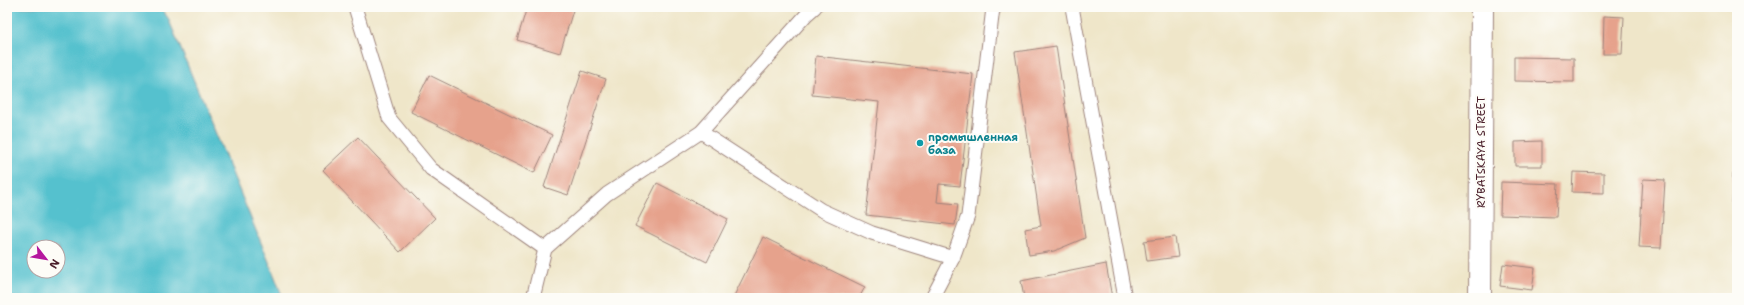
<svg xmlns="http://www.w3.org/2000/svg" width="1744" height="305" font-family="'Shantell Sans',sans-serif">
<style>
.water{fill:#54c1ce;stroke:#4f707c;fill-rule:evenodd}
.building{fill:#e6a28c}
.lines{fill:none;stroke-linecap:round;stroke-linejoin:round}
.service-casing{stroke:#9c827a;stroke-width:15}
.minor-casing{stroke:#9c827a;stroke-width:24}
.service{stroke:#fff;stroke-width:13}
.minor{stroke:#fff;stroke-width:22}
.culture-dot{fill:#0f9aa8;stroke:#fdfcf7;stroke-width:1.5}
.labels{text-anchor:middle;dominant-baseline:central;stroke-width:4;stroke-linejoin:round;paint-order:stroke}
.culture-label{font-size:11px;font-weight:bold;fill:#0d838f;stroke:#fdfcf7;text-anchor:start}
.street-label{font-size:11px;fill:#4a1f2b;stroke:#fdfcf7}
</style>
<rect width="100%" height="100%" fill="#fdfcf7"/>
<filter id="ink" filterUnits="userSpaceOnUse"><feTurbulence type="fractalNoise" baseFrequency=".025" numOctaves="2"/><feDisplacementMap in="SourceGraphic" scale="8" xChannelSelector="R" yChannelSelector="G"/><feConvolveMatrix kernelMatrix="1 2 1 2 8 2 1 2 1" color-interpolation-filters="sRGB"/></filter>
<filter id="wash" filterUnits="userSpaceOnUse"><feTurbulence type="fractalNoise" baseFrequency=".012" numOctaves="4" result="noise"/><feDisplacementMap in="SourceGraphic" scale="16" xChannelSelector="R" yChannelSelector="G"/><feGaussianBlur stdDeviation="0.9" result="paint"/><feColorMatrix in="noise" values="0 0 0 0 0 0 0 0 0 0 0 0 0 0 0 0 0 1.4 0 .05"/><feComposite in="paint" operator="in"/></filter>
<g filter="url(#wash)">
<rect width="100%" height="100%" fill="#efe6c9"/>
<path class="water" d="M7,7h153l8,11 101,244 14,36h-276zM34,247h24v24h-24z"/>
<g id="blocks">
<g class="building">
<path d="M527,7h47l-14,46 -43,-13z"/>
<path d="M1604,16l20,1 -2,37h-19z"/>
<path d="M1056,46l29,192 -31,13 -25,4 -4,-26 16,-3 -26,-174z"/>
<path d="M816,56l157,18 -13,112 -21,-2 -2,18 21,2 -3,21 -89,-10 13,-113 -67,-7z"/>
<path d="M1514,57l60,1v24l-60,-1z"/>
<path d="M582,71l24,8 -38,116 -24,-8z"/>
<path d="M429,75l123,60 -18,38 -123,-61z"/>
<path d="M358,137l77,81 -35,34 -77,-82z"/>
<path d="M1542,141v25h-27v-24z"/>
<path d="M1573,172l31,1v20l-32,-1z"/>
<path d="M1733,173h4v38h-5z"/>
<path d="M1643,179l22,1 -4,68 -22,-1z"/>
<path d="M1501,182l57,2 -2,33 -56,-2z"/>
<path d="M657,183l71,36 -21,43 -72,-36z"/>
<path d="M763,237l102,50 -6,11h-126z"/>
<path d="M1175,237l3,20 -31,4 -3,-20z"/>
<path d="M1106,264l6,34h-88l-3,-17z"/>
<path d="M1503,264l32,4 -3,22 -32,-4z"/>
</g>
</g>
</g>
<g filter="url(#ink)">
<use href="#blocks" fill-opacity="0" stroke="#9c827a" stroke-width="1"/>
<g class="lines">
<g class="service-casing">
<g id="service">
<path d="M355,7l34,111 42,51 114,80"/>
<path d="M1072,7l53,291"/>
<path d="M701,132l120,78 51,23 81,25"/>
<path d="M533,298l12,-49 62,-55 94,-62 106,-118 8,-7"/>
<path d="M932,298l21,-40 15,-42 25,-208 3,-1"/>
</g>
</g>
<g class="minor-casing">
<path id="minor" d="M1480,298l2,-291"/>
</g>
<use href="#service" class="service"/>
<use href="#minor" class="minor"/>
</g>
</g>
<circle class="culture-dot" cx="920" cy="143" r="4"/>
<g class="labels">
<g class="culture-label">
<text x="928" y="137">промышленная<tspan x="928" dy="13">база</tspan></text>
</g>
<g class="street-label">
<text transform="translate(1481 152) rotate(-90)">RYBATSKAYA STREET</text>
</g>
</g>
<rect width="1744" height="305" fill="none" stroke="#fdfcf7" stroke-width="24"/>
<g transform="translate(46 259) rotate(121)"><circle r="19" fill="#fdfcf7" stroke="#b5a4a5"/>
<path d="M0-3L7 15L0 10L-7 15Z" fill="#b5179e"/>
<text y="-6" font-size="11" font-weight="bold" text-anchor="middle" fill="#4a1f2b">N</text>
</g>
</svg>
